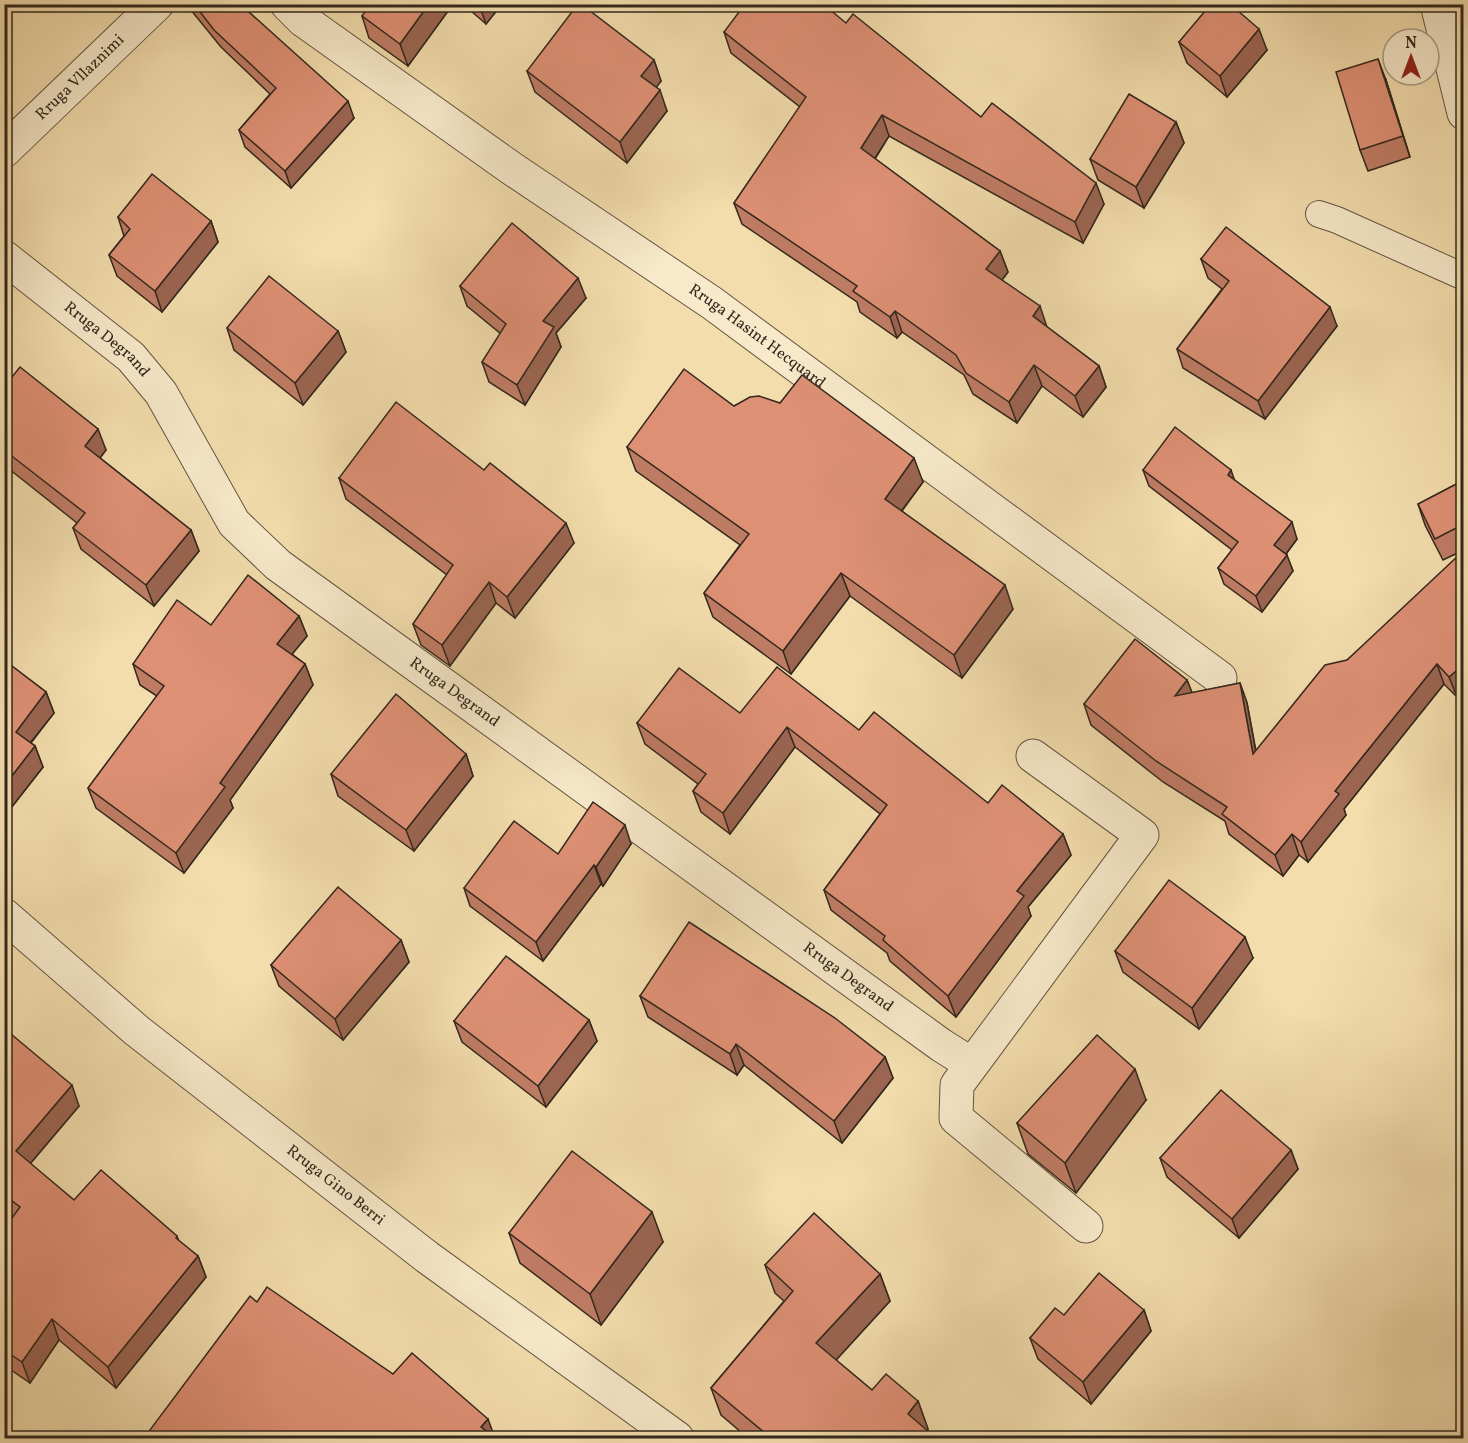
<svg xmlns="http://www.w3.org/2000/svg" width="1468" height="1443" font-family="Vollkorn,serif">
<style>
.green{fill:#bdc089;stroke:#787452;stroke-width:1.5}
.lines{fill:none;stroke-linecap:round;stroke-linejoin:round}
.service-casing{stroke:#625540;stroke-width:28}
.minor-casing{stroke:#625540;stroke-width:35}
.service{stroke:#f7e9ca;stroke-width:26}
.minor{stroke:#f7e9ca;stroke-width:33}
.wall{fill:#bf7c65;stroke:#32281c;stroke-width:1.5}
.shaded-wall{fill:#9b6552;stroke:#32281c;stroke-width:1.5}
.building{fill:#de9075;stroke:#32281c;stroke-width:1.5}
.labels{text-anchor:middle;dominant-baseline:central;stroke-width:4.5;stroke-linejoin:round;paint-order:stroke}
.street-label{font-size:16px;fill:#32281c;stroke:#f7e9ca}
</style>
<rect width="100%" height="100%" fill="#f3ddad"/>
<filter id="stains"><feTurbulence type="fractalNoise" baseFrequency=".00333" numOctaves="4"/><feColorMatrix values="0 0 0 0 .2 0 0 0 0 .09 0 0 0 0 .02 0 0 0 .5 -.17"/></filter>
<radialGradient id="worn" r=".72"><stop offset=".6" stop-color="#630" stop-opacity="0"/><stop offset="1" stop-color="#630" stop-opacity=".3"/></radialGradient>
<path class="green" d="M1452,5h11v47z"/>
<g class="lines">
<g class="service-casing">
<path id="service" d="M1319,214l18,6 127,57"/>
</g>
<g class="minor-casing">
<g id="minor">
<path id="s1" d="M287,4l16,16 208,148 201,135 508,375"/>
<path d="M1437,4l27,109"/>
<path id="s2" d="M4,151l153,-147"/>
<path id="s3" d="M4,257l127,100 30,36 73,130 44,42 663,480 30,19"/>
<path d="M1033,756l109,79 -185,250 -1,33 130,108"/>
<path id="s4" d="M4,915l132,115 291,227 250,181"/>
</g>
</g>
<use href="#service" class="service"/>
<use href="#minor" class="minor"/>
</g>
<g class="wall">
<path d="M186,4h54l114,114 -63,70 -46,-41 -6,-17 31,-36 -49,-47z"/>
<path d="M463,4h39l-16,20z"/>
<path d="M448,11l-40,55 -39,-28 -7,-22z"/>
<path d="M846,23l135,94 123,87 -21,39 -194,-107 -14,23 125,92 8,21 -6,8 45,47 52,39 7,21 -23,30 -41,-31 -25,37 -44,-29 -9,-19 -62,-43 -5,6 -37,-26 -3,-10 -115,-78 -8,-21 66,-96 -69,-54 -7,-21z"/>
<path d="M1179,42l88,8 -40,47 -40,-34z"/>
<path d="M654,60l7,21 -5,6 11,24 -40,52 -92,-71 -8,-21z"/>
<path d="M1386,80l24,77 -42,14 -8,-21z"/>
<path d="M1176,122l8,21 -40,65 -46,-28 -8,-21z"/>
<path d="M118,217l93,4 7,21 -56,70 -45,-36 -8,-21 15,-19z"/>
<path d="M1201,259l136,67 -72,93 -82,-51 -6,-19 45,-60 -14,-11z"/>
<path d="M460,286l126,12 -30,35 5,14 -36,58 -36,-23 -7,-20 19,-28 -34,-28z"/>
<path d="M227,328l111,3 8,21 -43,53 -69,-55z"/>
<path d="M4,387l102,63 -6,8 91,72 8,21 -45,55 -73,-57 -8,-21 4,-5 -73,-58z"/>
<path d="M627,447l296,35 -21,29 111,98 -51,69 -112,-82 -59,78 -78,-57 -9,-24 36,-48 -104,-74z"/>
<path d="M1143,470l92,11 62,58 -11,15 7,17 -31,41 -38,-28 -6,-16 14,-18 -83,-64z"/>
<path d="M339,478l235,65 -59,75 -19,-15 -46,63 -29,-21 -8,-21 34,-49 -101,-76z"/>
<path d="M1464,480v70l-21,10 -18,-35 -7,-21z"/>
<path d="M1464,558v133l-7,6 -13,-13 -100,125 2,6 -38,47 -9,-7 -16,21 -54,-42 -4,-13 -62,-39 -72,-57 -7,-21 103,-24 5,13 48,-10 7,20 9,48 91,-91z"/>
<path d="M299,616l8,20 -15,18 13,10 8,21 -83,115 3,8 -49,65 -88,-65 -8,-20 69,-92 -17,-11 -7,-21 78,-39z"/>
<path d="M4,660l42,32 8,21 -23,30 4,3 8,21 -32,41 -7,-5z"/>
<path d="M740,713l119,17 129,73 75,31 8,21 -43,52 3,9 -75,101 -66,-56 -3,-8 -56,-43 -7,-20 56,-76 -85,-67 -65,87 -29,-22 -8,-21 5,-7 -53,-40 -8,-21z"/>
<path d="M466,754l7,22 -59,75 -76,-55 -7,-22z"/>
<path d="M631,844l-28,42 -2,-2 -58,77 -73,-55 -6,-18 94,-34z"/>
<path d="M401,940l8,22 -66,78 -64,-54 -8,-21z"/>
<path d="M1115,951l138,7 -54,71 -76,-57z"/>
<path d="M640,996l245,61 8,21 -51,65 -98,-78 -7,10 -89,-58z"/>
<path d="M589,1020l8,21 -51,66 -84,-65 -8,-21z"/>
<path d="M4,1030l75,76 -49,58 44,36 103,36 2,5 19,15 8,21 -90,111 -57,-48 -29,43 -26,-18v-136l9,-13 -9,-7z"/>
<path d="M1146,1100l-70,93 -48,-39 -11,-31z"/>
<path d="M1291,1150l7,19 -59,69 -72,-61 -7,-19z"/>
<path d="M509,1233l154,9 -62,83 -81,-62z"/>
<path d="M765,1265l115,9 10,27 -54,59 36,30 46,11 10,28 -1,2 9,7h-188l-27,-23 -10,-27 73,-87 -9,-8z"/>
<path d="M1144,1310l7,21 -60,73 -53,-45 -8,-21 34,-23z"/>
</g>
<g class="shaded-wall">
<path d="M429,4h17l2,7 -40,55 -8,-22z"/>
<path d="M479,4h23l-16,20z"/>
<path d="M1259,29l8,21 -40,47 -7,-21z"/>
<path d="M1378,59l8,21 24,77 -7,-21z"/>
<path d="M654,60l7,21 -12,16 -8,-21z"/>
<path d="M660,90l7,21 -40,52 -7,-21z"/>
<path d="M348,101l6,17 -63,70 -6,-17z"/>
<path d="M882,115l7,21 -21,33 -7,-21z"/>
<path d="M1176,122l8,21 -40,65 -8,-21z"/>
<path d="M1096,183l8,21 -21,39 -8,-21z"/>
<path d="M211,221l7,21 -56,70 -7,-21z"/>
<path d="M1000,251l8,21 -14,18 -8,-21z"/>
<path d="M578,278l8,20 -30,35 5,14 -36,58 -8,-20 26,-64z"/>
<path d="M1040,306l7,21 -14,-11z"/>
<path d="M1330,307l7,19 -72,93 -7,-18z"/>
<path d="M895,311l7,21 -5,6 -7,-21z"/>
<path d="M338,331l8,21 -43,53 -8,-22z"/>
<path d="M1034,365l8,21 -25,37 -8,-21z"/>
<path d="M1099,366l7,21 -23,30 -8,-21z"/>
<path d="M98,429l8,21 -13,17 -8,-21z"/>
<path d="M914,458l9,24 -30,40 -8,-23z"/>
<path d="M1231,470l6,17 -9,-12z"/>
<path d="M1292,522l5,17 -17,23 -6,-17z"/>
<path d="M566,523l8,20 -59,75 -8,-21z"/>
<path d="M191,530l8,21 -45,55 -8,-21z"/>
<path d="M1287,555l6,16 -31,41 -6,-16z"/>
<path d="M841,573l9,23 -59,78 -8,-23z"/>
<path d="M489,582l7,21 -46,63 -8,-21z"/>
<path d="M1005,585l8,24 -51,69 -8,-23z"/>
<path d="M299,616l8,20 -23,28 -7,-20z"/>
<path d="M305,664l8,21 -83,115 3,8 -49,65 -8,-20 44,-70z"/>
<path d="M1437,664l7,20 -100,125 2,6 -38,47 -7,-20 34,-51z"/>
<path d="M1464,664v27l-7,6 -8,-20z"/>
<path d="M1187,680l8,20 -20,-4z"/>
<path d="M1240,683l7,20 13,72 -7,-21z"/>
<path d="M46,692l8,21 -31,39 -7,-20z"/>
<path d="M787,727l8,20 -65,87 -7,-21z"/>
<path d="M35,746l8,21 -32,41 -7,-17v-5z"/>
<path d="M466,754l7,22 -59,75 -8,-21z"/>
<path d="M625,825l6,19 -28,42 -7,-19z"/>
<path d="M1063,834l8,21 -43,52 3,9 -75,101 -8,-21 69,-105z"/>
<path d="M1292,834l7,21 -16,21 -8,-21z"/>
<path d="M594,865l7,19 -58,77 -7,-19z"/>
<path d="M1245,937l8,21 -54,71 -7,-21z"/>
<path d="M401,940l8,22 -66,78 -8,-21z"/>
<path d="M589,1020l8,21 -51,66 -8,-21z"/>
<path d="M736,1044l8,21 -7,10 -7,-21z"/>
<path d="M885,1057l8,21 -51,65 -8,-22z"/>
<path d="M1135,1069l11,31 -70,93 -11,-30z"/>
<path d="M72,1085l7,21 -56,66 -7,-21z"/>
<path d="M1291,1150l7,19 -59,69 -7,-19z"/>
<path d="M652,1212l11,30 -62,83 -11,-31z"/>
<path d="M198,1256l8,21 -90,111 -8,-21z"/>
<path d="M880,1274l10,27 -64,70 -10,-28z"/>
<path d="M1144,1310l7,21 -60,73 -8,-22z"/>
<path d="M52,1319l7,21 -29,43 -8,-21z"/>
<path d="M918,1401l10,28 -8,9 -12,-24z"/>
<path d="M488,1419l7,19 -14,-11z"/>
</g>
<g class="building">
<path d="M194,4h46l108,97 -63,70 -46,-41 37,-42 -62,-58z"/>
<path d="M370,4h59l-29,40 -38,-28z"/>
<path d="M578,4h3l73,56 -13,16 19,14 -40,52 -93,-71z"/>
<path d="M745,4h78l23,19 7,-9 128,103 11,-14 104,80 -21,39 -193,-107 -21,33 139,103 -14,18 54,37 -7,10 66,50 -24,30 -41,-31 -25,37 -43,-29 -10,-18 -61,-44 -5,6 -37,-26 4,-5 -123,-83 72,-106 -82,-65z"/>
<path d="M1211,4h19l29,25 -39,47 -41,-34z"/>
<path d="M1378,59l25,77 -43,14 -24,-78z"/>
<path d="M1129,94l47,28 -40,65 -46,-28z"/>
<path d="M152,174l59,47 -56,70 -46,-36 21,-26 -12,-12z"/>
<path d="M512,223l66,55 -35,43 11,6 -37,58 -35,-23 24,-38 -46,-38z"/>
<path d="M1226,227l104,80 -72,94 -81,-52 52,-68 -28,-22z"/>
<path d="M269,276l69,55 -43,52 -68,-55z"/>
<path d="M20,367l78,62 -13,17 106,84 -45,55 -73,-57 12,-15 -81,-63v-63z"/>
<path d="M684,369l50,37 16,-9 9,-1 21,7 22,-28 112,83 -29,41 120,86 -51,70 -113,-82 -58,78 -79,-58 45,-59 -122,-87z"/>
<path d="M396,402l88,68 6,-7 76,60 -59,74 -18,-15 -47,63 -29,-21 40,-59 -114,-87z"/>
<path d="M1175,427l56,43 -3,5 64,47 -18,23 13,10 -31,41 -38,-28 20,-26 -95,-72z"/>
<path d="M1464,480v44l-29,15 -17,-35z"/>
<path d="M1460,554l4,4v106l-15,13 -12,-13 -102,127 4,3 -38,48 -9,-8 -17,21 -53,-41 5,-7 -71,-46 -72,-57 51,-65 52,41 -12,16 65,-13 13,71 72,-89 22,-5z"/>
<path d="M248,575l51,41 -22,28 28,20 -85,119 5,4 -49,66 -88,-65 76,-102 -31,-22 44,-64 34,25z"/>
<path d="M4,660l42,32 -30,40 19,14 -31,40z"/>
<path d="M777,667l82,63 15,-18 114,91 14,-18 61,49 -46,57 7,5 -76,100 -65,-56 2,-4 -61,-46 63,-85 -100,-78 -64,86 -30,-22 13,-17 -69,-51 42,-55 61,45z"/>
<path d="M396,694l70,60 -60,76 -75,-56z"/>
<path d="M593,802l32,23 -29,42 -2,-2 -58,77 -72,-54 50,-67 44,33z"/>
<path d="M1169,880l76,57 -53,71 -77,-57z"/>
<path d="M338,887l63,53 -66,79 -64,-54z"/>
<path d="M689,922l146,96 50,39 -51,64 -98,-77 -6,10 -90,-58z"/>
<path d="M506,956l83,64 -51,66 -84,-65z"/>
<path d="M5,1029l67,56 -56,66 58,49 27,-30 76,66 -1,2 22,18 -90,111 -56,-48 -30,43 -18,-12v-121l16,-22 -16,-12z"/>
<path d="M1097,1035l38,34 -70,94 -48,-40z"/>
<path d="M1221,1090l70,60 -59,69 -72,-61z"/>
<path d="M572,1151l80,61 -62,82 -81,-61z"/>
<path d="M814,1213l66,61 -64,69 56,47 14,-16 32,27 -10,13 28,24h-165l-60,-50 82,-97 -28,-26z"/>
<path d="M1099,1273l45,37 -61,72 -53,-44 25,-30 9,7z"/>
<path d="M267,1287l126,87 19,-21 76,66 -7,8 14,11h-351l106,-142 7,6z"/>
</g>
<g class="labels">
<g class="street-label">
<text stroke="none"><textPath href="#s2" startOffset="106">Rruga Vllaznimi</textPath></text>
<text stroke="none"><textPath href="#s1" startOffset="576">Rruga Hasint Hecquard</textPath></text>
<text stroke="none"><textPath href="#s3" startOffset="132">Rruga Degrand</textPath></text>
<text stroke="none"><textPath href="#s3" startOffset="636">Rruga Degrand</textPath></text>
<text stroke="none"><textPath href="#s3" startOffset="1122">Rruga Degrand</textPath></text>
<text stroke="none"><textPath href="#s4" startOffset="428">Rruga Gino Berri</textPath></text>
</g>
</g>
<rect width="1468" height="1443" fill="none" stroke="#f3ddad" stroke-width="24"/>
<rect x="6" y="6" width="1456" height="1431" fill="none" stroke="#32281c" stroke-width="3"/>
<rect x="12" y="12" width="1444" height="1419" fill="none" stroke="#32281c" stroke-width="1.5"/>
<g transform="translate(1411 57)"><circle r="28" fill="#f7e9ca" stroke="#a89c84" stroke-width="1.5"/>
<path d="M0-4.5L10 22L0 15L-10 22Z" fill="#8f2418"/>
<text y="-9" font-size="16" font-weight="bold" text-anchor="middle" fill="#32281c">N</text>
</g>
<rect width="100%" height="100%" filter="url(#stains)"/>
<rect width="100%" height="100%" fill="url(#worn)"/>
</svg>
